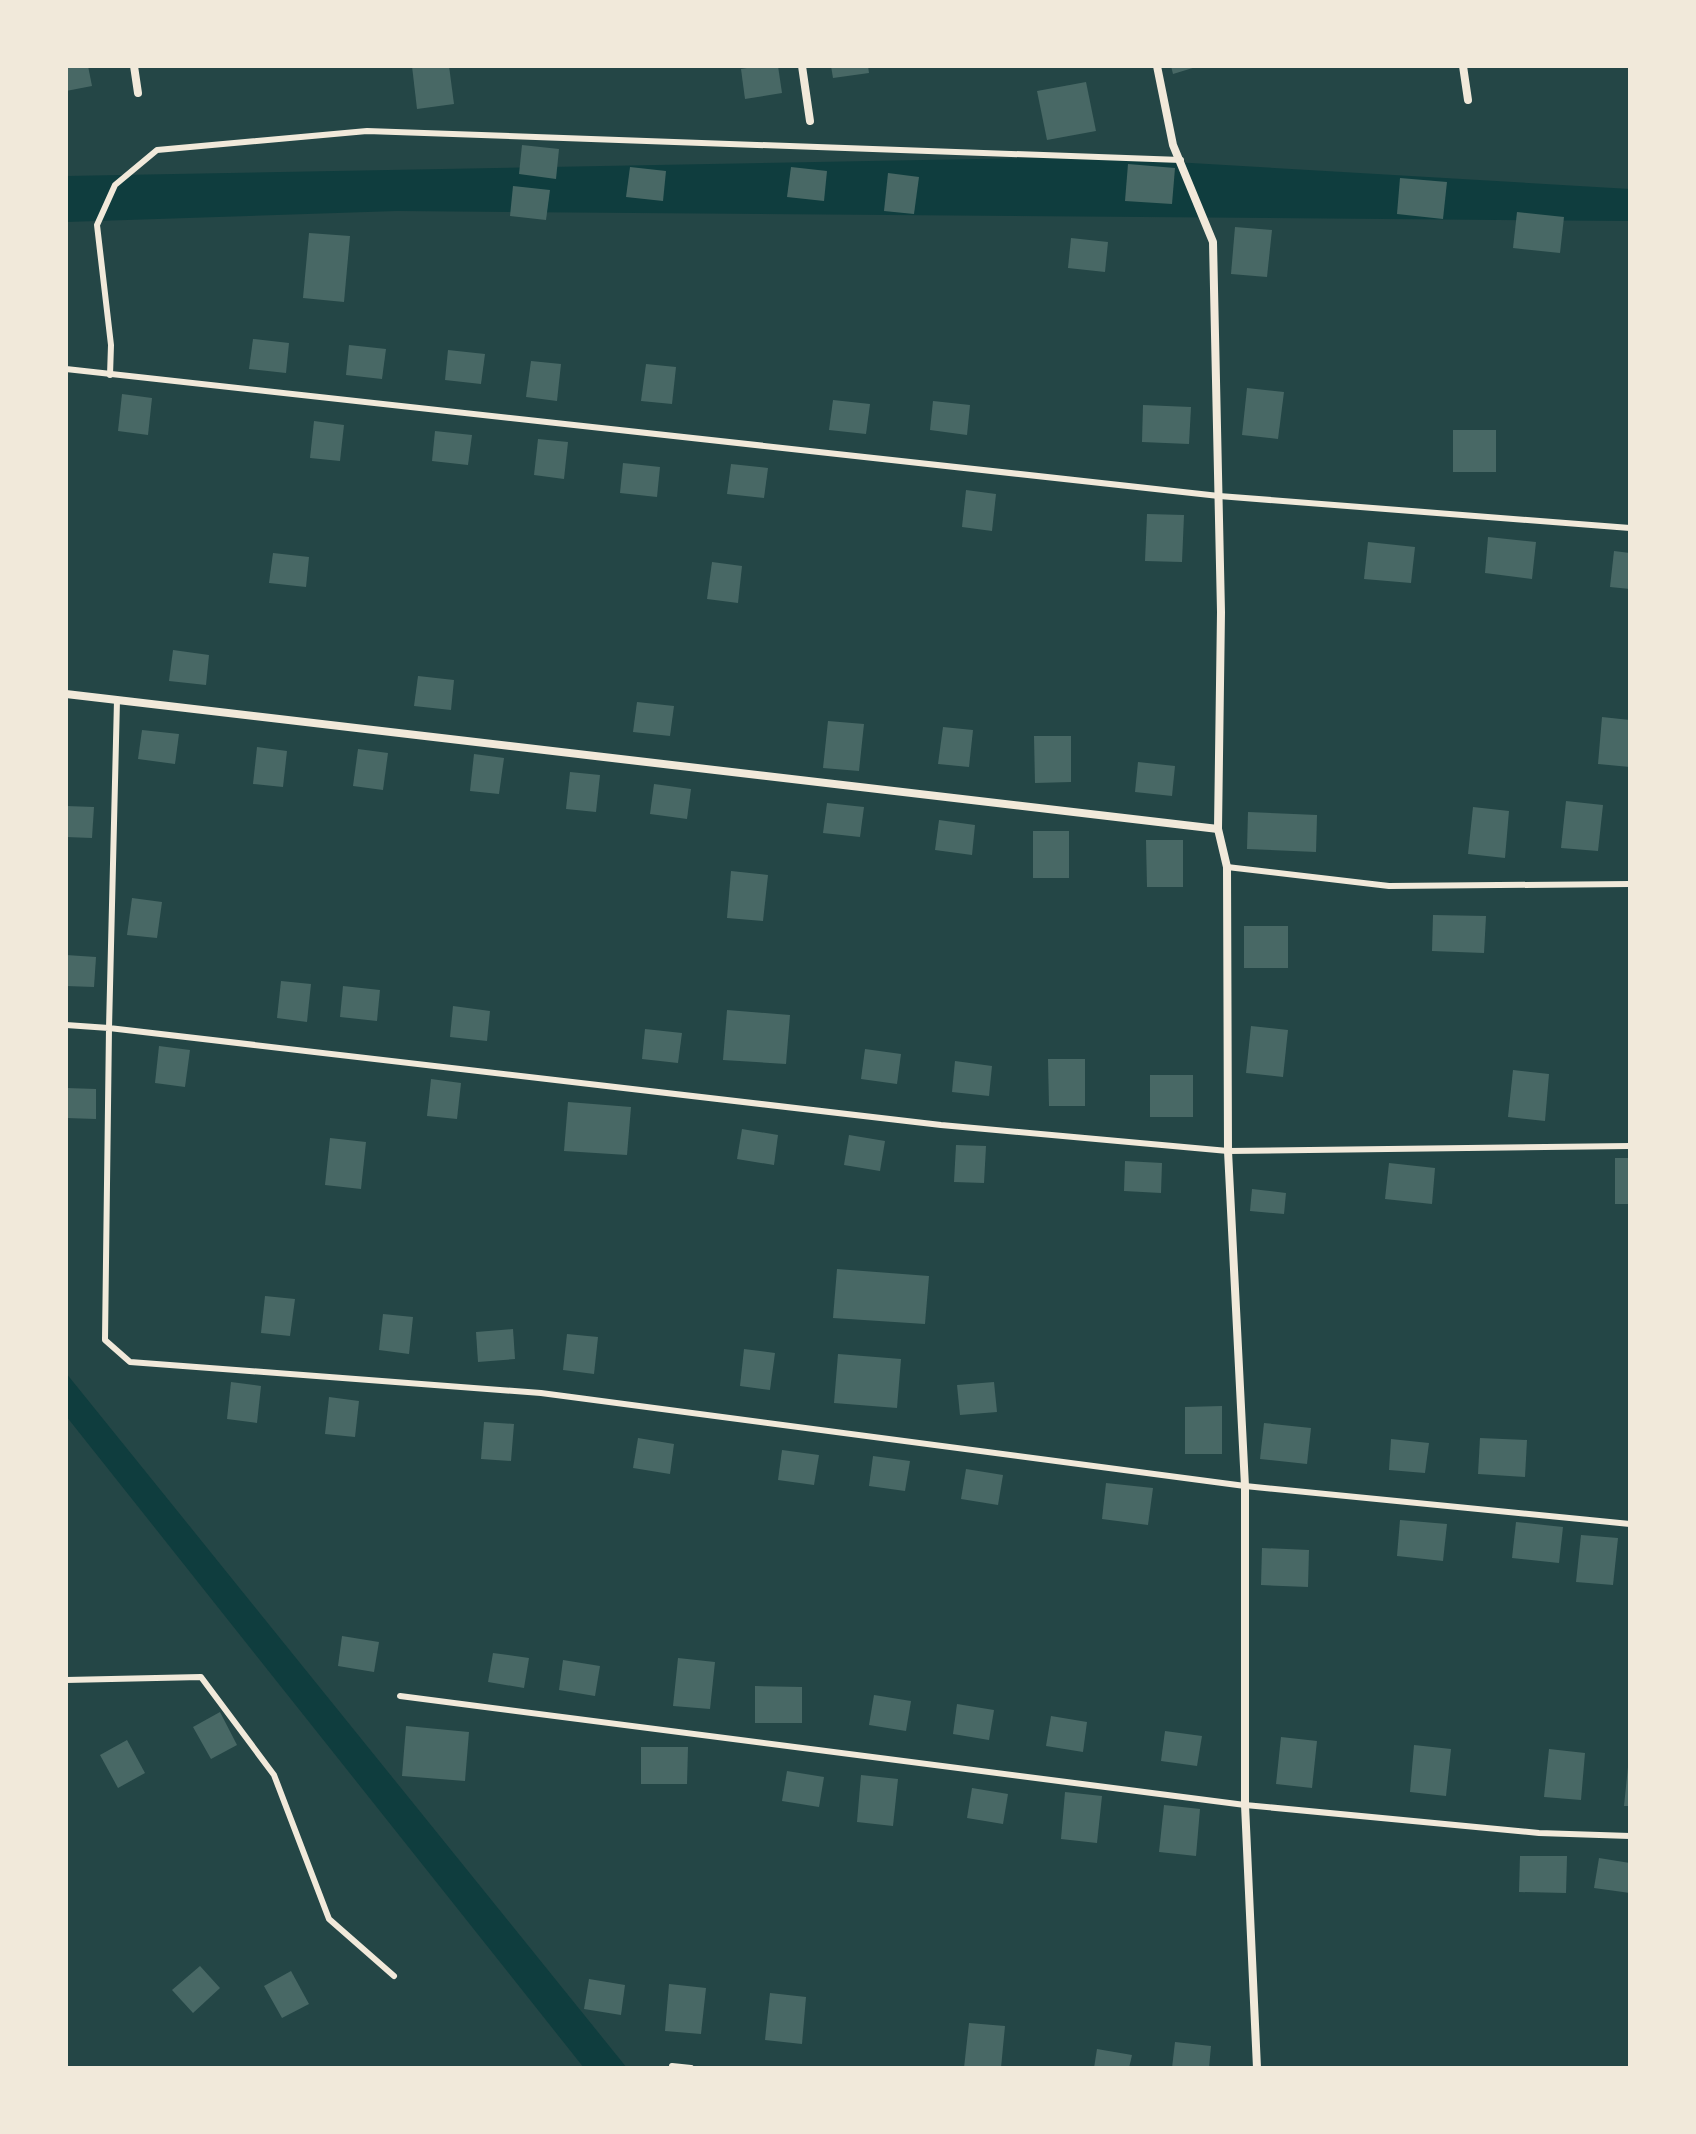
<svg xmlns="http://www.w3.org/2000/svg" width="1696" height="2134" font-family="Roboto,sans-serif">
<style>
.green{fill:#244646}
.building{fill:#486865}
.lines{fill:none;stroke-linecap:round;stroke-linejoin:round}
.service{stroke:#f1e9da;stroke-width:6}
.minor{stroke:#f1e9da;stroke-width:8}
</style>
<rect width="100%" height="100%" fill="#0f3d3e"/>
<g class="green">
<path d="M66,66h1564v123l-541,-32 -1023,19z"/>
<path d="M397,211l1233,10v1847h-1003l-561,-695v-1151z"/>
<path d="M66,1416l518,652h-518z"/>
</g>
<g class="building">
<path d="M66,66h22l4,20 -26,5z"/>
<path d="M412,66h37l5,38 -37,5z"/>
<path d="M759,66h19l4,27 -37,6 -4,-30z"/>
<path d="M831,66h37l1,7 -36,5z"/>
<path d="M1171,66h25v1l-23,7z"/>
<path d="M1086,82l10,49 -49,9 -10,-49z"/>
<path d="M522,145l37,4 -3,30 -37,-5z"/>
<path d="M1128,164l47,4 -3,36 -47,-3z"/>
<path d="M630,167l36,4 -3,30 -37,-4z"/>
<path d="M791,167l36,4 -3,30 -37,-4z"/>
<path d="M888,173l31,4 -5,37 -30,-3z"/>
<path d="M1400,178l47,4 -4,37 -46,-5z"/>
<path d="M513,186l37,4 -4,30 -36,-4z"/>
<path d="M1517,212l47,5 -4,36 -47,-5z"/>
<path d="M1235,227l37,3 -5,47 -36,-3z"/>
<path d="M309,233l41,3 -6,66 -41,-4z"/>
<path d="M1071,238l37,4 -3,30 -37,-4z"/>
<path d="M253,339l36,4 -3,30 -37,-4z"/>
<path d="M349,345l37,4 -4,30 -36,-4z"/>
<path d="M448,350l37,4 -4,30 -36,-4z"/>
<path d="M531,361l30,3 -4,37 -31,-4z"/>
<path d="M646,364l30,3 -4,37 -31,-3z"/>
<path d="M1247,388l37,4 -6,47 -36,-4z"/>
<path d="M122,394l30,4 -4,37 -30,-4z"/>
<path d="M833,400l37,4 -4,30 -37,-4z"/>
<path d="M933,401l37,4 -3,30 -37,-5z"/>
<path d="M1143,405l48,2 -2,37 -47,-2z"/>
<path d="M314,421l30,4 -4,36 -30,-3z"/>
<rect x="1453" y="430" width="43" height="42"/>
<path d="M435,431l37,4 -4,30 -36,-4z"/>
<path d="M538,439l30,3 -4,37 -30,-4z"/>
<path d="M623,463l37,4 -3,30 -37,-4z"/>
<path d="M731,464l37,4 -4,30 -37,-4z"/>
<path d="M966,490l30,4 -4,37 -30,-4z"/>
<path d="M1147,514l37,1 -2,47 -37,-1z"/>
<path d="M1488,537l48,5 -4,37 -47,-6z"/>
<path d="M1368,542l47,5 -4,36 -47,-4z"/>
<path d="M1614,551l16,2v36l-20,-2z"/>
<path d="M273,553l36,4 -3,30 -37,-4z"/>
<path d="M712,562l30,4 -4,37 -31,-4z"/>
<path d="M173,650l36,5 -3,30 -37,-4z"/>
<path d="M418,676l36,4 -3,30 -37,-4z"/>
<path d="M637,702l37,4 -4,30 -37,-4z"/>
<path d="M1602,717l28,3v47l-32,-3z"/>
<path d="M828,721l36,3 -5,47 -36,-3z"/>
<path d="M943,727l30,3 -4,37 -31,-3z"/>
<path d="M142,730l37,4 -4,30 -37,-5z"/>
<path d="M1034,736h37v46l-36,1z"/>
<path d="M257,747l30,4 -4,36 -30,-3z"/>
<path d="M358,749l30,4 -5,37 -30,-4z"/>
<path d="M474,754l30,4 -5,36 -29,-3z"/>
<path d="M1138,762l37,4 -3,30 -37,-4z"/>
<path d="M570,772l30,3 -4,37 -30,-3z"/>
<path d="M654,784l37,5 -4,30 -37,-5z"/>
<path d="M1566,801l37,4 -5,46 -37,-3z"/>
<path d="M827,803l37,4 -4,30 -37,-4z"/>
<path d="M66,806l28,1 -2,31 -26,-1z"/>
<path d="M1473,807l36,4 -4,47 -37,-4z"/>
<path d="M1248,812l69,3 -1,37 -69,-3z"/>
<path d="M939,820l36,5 -3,30 -37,-5z"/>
<rect x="1033" y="831" width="36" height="47"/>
<path d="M1146,840h37v47h-36z"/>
<path d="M731,871l37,4 -5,46 -36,-3z"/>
<path d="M132,898l30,4 -5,36 -30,-3z"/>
<path d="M1433,915l53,1 -2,37 -52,-2z"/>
<rect x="1244" y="926" width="44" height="42"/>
<path d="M66,955l30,2 -2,30 -28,-1z"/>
<path d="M281,981l30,3 -4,38 -30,-4z"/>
<path d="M343,986l37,4 -3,31 -37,-4z"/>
<path d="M453,1006l37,5 -3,30 -37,-4z"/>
<path d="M727,1010l63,5 -4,49 -63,-4z"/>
<path d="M1251,1026l37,4 -5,47 -37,-4z"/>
<path d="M645,1029l37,4 -4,30 -36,-4z"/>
<path d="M159,1046l31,4 -5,37 -30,-4z"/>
<path d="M865,1049l36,5 -4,30 -36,-5z"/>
<path d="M1048,1059h37v47h-36z"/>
<path d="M955,1061l37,5 -3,30 -37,-4z"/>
<path d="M1513,1070l36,4 -4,47 -37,-4z"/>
<rect x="1150" y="1075" width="43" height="42"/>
<path d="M431,1079l30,4 -4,36 -30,-3z"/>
<path d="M66,1088l30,1v30l-30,-1z"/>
<path d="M568,1102l63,5 -4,48 -63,-4z"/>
<path d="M742,1129l36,6 -4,30 -37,-6z"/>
<path d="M849,1135l36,6 -5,30 -36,-6z"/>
<path d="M330,1138l36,4 -5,47 -36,-4z"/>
<path d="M956,1145l30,1 -2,37 -30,-1z"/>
<rect x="1615" y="1158" width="15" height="46"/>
<path d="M1125,1161l37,2 -1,30 -37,-2z"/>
<path d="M1389,1163l46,5 -3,36 -47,-5z"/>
<path d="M1252,1189l34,4 -2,21 -34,-3z"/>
<path d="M837,1269l92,7 -4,48 -92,-6z"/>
<path d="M265,1296l30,3 -5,37 -29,-3z"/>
<path d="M383,1314l30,3 -4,37 -30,-4z"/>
<path d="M513,1329l2,30 -37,3 -2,-30z"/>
<path d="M567,1334l31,3 -4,37 -31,-4z"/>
<path d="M744,1349l31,4 -5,37 -30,-4z"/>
<path d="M838,1354l63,5 -4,49 -63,-5z"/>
<path d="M231,1382l30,4 -4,37 -30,-4z"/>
<path d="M994,1382l3,30 -37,3 -3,-30z"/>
<path d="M329,1397l30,4 -4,36 -30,-3z"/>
<path d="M1222,1406v48h-37v-47z"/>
<path d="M484,1422l30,2 -3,37 -30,-2z"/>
<path d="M1264,1423l47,5 -4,36 -47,-5z"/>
<path d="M638,1438l36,6 -4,30 -37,-6z"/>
<path d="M1480,1438l47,2 -2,37 -47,-3z"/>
<path d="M1391,1439l38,4 -4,30 -36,-3z"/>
<path d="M782,1450l37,5 -5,30 -36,-5z"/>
<path d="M873,1456l37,5 -5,30 -36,-5z"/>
<path d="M966,1469l37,6 -5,30 -37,-6z"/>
<path d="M1106,1483l47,5 -5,37 -46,-6z"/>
<path d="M1400,1520l47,4 -4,37 -46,-5z"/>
<path d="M1516,1522l47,5 -4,36 -47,-5z"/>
<path d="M1581,1535l37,3 -5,47 -37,-3z"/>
<path d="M1262,1548l47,2 -1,37 -47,-2z"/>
<path d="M342,1636l37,6 -5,30 -36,-6z"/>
<path d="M493,1653l36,5 -5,30 -36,-6z"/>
<path d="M678,1658l37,4 -5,47 -37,-3z"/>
<path d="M563,1660l37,6 -5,30 -36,-6z"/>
<path d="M755,1686l47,1v36h-47z"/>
<path d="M874,1695l37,6 -5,30 -37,-6z"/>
<path d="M957,1704l37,6 -5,30 -36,-6z"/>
<path d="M220,1712l17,33 -26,14 -18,-32z"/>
<path d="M1051,1716l36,6 -4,30 -37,-6z"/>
<path d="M406,1726l63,6 -4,49 -63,-5z"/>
<path d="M1165,1731l37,5 -5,30 -36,-5z"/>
<path d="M1281,1737l36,4 -5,47 -36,-4z"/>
<path d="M127,1740l18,33 -27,15 -18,-33z"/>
<path d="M1414,1745l37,4 -5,47 -36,-4z"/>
<path d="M641,1747h47l-1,37h-46z"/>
<path d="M1549,1749l36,4 -4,47 -37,-3z"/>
<path d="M1628,1767h2v39h-6z"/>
<path d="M787,1771l37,6 -5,30 -37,-6z"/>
<path d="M861,1775l37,4 -5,47 -36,-4z"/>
<path d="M972,1788l36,6 -5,30 -36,-6z"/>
<path d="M1065,1792l37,4 -5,47 -36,-4z"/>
<path d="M1164,1805l36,4 -4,47 -37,-4z"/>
<path d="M1520,1856h47l-1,37 -47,-1z"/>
<path d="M1599,1858l31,5v30l-36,-5z"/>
<path d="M200,1966l20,22 -27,25 -21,-23z"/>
<path d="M291,1971l18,33 -27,14 -18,-32z"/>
<path d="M589,1979l36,6 -4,30 -37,-6z"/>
<path d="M669,1984l37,4 -5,46 -36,-3z"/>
<path d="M770,1993l36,4 -4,47 -37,-4z"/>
<path d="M969,2023l36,3 -4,42h-37z"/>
<path d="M1175,2042l36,4 -2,22h-37z"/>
<path d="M1097,2049l35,6 -3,13h-35z"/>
</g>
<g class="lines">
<g class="service">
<path d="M66,369l1153,127 411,32"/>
<path d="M110,375l1,-30 -14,-120 18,-40 42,-35 210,-19 814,29"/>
<path d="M117,700l-8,328 832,97 287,26 402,-5"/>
<path d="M1227,867l162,19 241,-2"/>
<path d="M66,1025l43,3 -4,312 25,22 411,31 704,93 385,38"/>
<path d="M66,1680l135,-3 73,98 55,144 65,57"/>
<path d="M400,1696l845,109 294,28 91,3"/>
<path d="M672,2066l19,2"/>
</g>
<g class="minor">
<path d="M134,66l4,27"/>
<path d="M802,66l8,55"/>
<path d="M1157,66l16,79 40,97 8,370 -3,217 9,38 1,284 17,335v319l12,263"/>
<path d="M1463,66l5,34"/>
<path d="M66,694l1152,135"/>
</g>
</g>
<rect width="1696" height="2134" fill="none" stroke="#f1e9da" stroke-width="136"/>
</svg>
